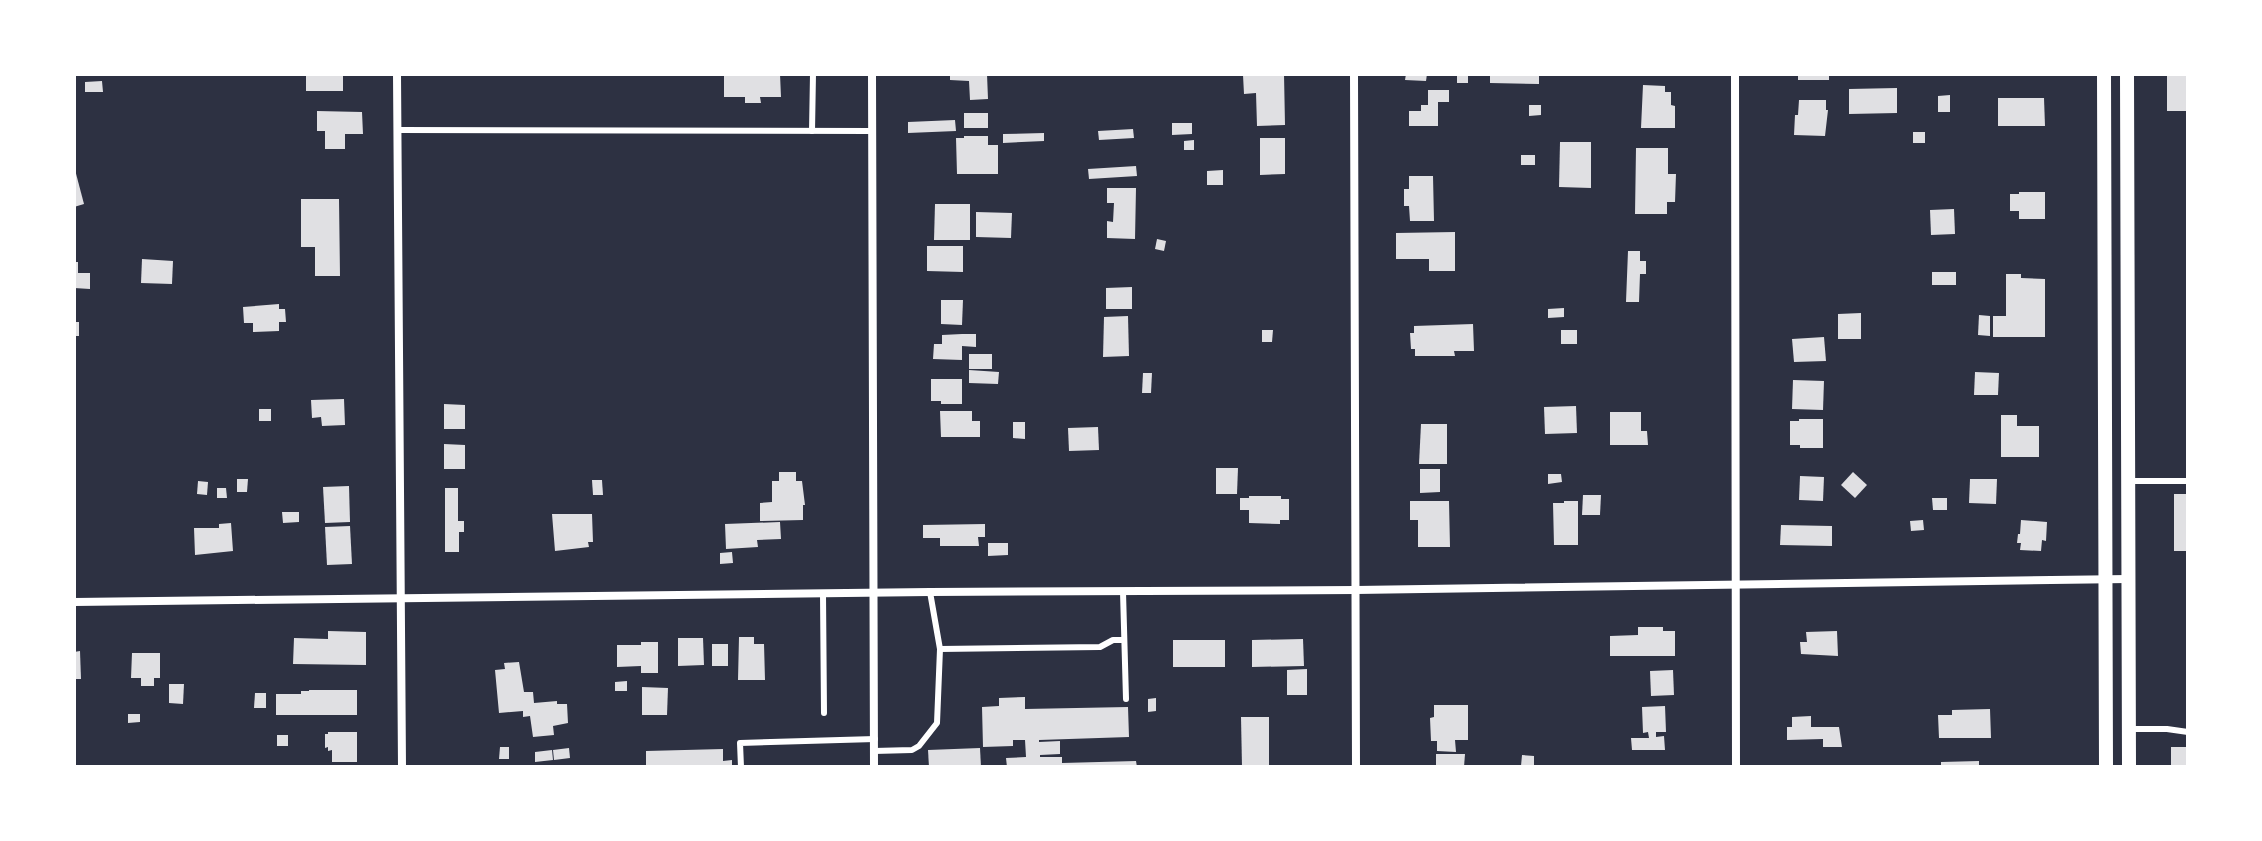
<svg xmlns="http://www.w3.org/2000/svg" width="2262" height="841" font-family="'Asap Condensed',sans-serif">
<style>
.building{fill:#e0e0e3}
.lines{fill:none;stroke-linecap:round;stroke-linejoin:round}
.service{stroke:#fff;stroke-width:6}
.minor{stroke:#fff;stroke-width:8}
.tertiary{stroke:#fff;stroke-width:14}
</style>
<rect width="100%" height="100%" fill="#2d3142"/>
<g class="building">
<rect x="306" y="74" width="37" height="17"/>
<path d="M724,74h56l1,23h-21l1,6h-16v-6h-21z"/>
<path d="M950,74h37l1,25 -18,1 -1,-19 -19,-1z"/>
<path d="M1284,74l1,51 -28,1 -1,-33 -12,1 -1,-19z"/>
<path d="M1406,74h21l-1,7 -21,-1z"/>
<rect x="1457" y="74" width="11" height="9"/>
<path d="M1490,74h49v10l-49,-1z"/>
<rect x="1798" y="74" width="31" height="6"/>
<rect x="2167" y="74" width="19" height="37"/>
<path d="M102,81l1,11h-18v-10z"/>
<path d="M1643,85l22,1v6h6v13l4,1v22h-34z"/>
<path d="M1897,88v25l-48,1v-25z"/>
<path d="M1428,90h21v12h-11v24h-29v-15h12v-6h7z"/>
<path d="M1950,95v17h-12v-16z"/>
<path d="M1998,98h46l1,28h-47z"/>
<path d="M1799,100h27v10h2l-3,26 -31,-1 1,-20h3z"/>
<path d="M1529,105h12v10l-12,1z"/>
<path d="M317,111l45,1 1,22h-18v15h-20v-18h-8z"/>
<rect x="964" y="113" width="24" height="15"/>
<path d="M955,120l1,11 -48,2v-11z"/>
<path d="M1172,123h20v11l-20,1z"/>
<path d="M1133,129l1,9 -35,2 -1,-9z"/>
<rect x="1913" y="132" width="12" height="11"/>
<path d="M1044,133v8l-41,2v-9z"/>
<path d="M964,136h24v9h10v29h-41l-1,-36h8z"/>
<path d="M1260,138h25v36l-25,1z"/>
<path d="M1194,140v10h-10v-9z"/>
<path d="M1560,142h31v46l-32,-1z"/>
<path d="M1636,148h32v26h8l-1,28h-8v12h-32z"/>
<rect x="1521" y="155" width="14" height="10"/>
<path d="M74,166l10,38 -10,3z"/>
<path d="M1136,166l1,10 -48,3 -1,-10z"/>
<path d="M1223,170v15h-16v-14z"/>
<path d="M1409,176h24l1,45h-24l-1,-15h-5v-17h5z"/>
<path d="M1107,188h29l-1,51 -28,-1v-17l6,1 1,-19h-7z"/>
<path d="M2019,192h26v27h-26v-8h-9v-17h9z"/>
<path d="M301,199h38l1,77h-25v-29h-14z"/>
<path d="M935,204h35v36h-36z"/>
<path d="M1954,209l1,25 -24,1 -1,-25z"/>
<path d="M976,212l36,1 -1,25 -35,-1z"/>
<path d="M1455,232v39h-26v-12h-33v-26z"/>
<path d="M1157,239l9,2 -2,10 -9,-2z"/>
<path d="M927,246h36v26l-36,-1z"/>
<path d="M1628,251h12v10h6v13h-6l-1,28h-13z"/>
<path d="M142,259l31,2 -1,23 -31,-1z"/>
<path d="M74,262h4v11h12v16l-16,-1z"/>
<rect x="1932" y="272" width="24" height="13"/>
<path d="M2006,274h15v4l24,1v58h-52v-21h13z"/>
<path d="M1132,287v22h-26v-21z"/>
<path d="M941,300h22l-1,25 -21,-1z"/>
<path d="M279,304v5h6l1,13h-7v9l-26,1v-9h-9l-1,-16z"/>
<path d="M1564,308v9l-16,1v-9z"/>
<path d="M1861,313v26h-23v-25z"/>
<path d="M1979,315l11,1v20l-12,-1z"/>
<path d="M1128,316l1,40 -26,1 1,-40z"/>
<rect x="74" y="322" width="5" height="14"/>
<path d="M1473,324l1,27h-20l1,5h-40v-7h-4l-1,-16h4v-7z"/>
<path d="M1262,330h11l-1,12h-10z"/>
<rect x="1561" y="330" width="16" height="14"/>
<path d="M962,334h14v13l-14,-1v14l-29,-1 1,-15h8v-9z"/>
<path d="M1824,337l2,24 -32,1 -2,-23z"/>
<rect x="969" y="354" width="23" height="15"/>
<path d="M969,370l30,2 -1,12 -29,-1z"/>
<path d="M1975,372l24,1 -1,22h-24z"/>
<path d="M1143,373h9l-1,20h-9z"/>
<path d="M931,379h31v25h-21v-3h-10z"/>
<path d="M1793,380l31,1 -1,29 -31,-1z"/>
<path d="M344,399l1,26 -23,1 -1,-9 -9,1 -1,-18z"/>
<path d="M444,404l21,1v24h-21z"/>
<path d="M1576,406l1,27 -32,1 -1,-27z"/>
<rect x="259" y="409" width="12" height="12"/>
<path d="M940,411h32v10h8v16h-39z"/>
<path d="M1610,412h31v19h6l1,14h-38z"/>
<path d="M2001,415h16v11h22v31h-38z"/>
<path d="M1799,419h24v29h-23v-3h-10v-24h9z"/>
<path d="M1013,422h12v17l-12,-1z"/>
<path d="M1421,424h26v40h-28z"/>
<path d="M1098,427l1,23 -30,1 -1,-23z"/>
<path d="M444,444l21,1v24h-21z"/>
<path d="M1216,468h22l-1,26h-21z"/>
<path d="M1420,469h20v23l-20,1z"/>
<path d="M779,472h17v9h6l3,24h-2v15l-43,1v-18l12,-1v-21h7z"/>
<path d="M1853,472l14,13 -12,13 -14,-13z"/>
<path d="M1548,474h13l1,8 -14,2z"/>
<path d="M1800,476l24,1 -1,24 -24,-1z"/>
<path d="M237,479h11l-1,13h-10z"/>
<path d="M1970,479h27l-1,25 -27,-1z"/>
<path d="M592,480h10l1,15h-10z"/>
<path d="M198,481l10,1 -1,13 -10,-1z"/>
<path d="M349,486l1,36 -25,1 -2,-36z"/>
<path d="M217,488h9l1,10h-10z"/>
<path d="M445,488h13v33h6v11h-5v20h-14z"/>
<rect x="2174" y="494" width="14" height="57"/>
<path d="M1583,495h18l-1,20h-18z"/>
<path d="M1249,496h32v3h8v21h-9v4l-31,-1v-13h-9v-12h9z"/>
<path d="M1932,498h15v12h-14z"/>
<path d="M1410,501h39l1,46h-32v-27h-8z"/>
<path d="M1564,501h14v44h-24l-1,-42h11z"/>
<path d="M282,512h17v10l-16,1z"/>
<path d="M552,514h40l1,28h-5l1,5 -34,4z"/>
<path d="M1923,520l1,10 -13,1 -1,-10z"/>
<path d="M2021,520l26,2 -1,19 -4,-1 -1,11 -21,-1 1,-7h-4l1,-9h2z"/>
<path d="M780,522l1,17 -24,1 1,7 -32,2 -1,-25z"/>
<path d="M231,523l2,28 -38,4 -1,-27h25v-4z"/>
<path d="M985,524v13h-7l1,9h-39v-8h-17v-13z"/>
<path d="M1781,525l51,1v20l-52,-1z"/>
<path d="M350,526l2,38 -25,1 -2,-38z"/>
<path d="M988,543h20v12l-20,1z"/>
<path d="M732,552l1,11 -13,1v-11z"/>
<path d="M1638,627h25v4h12v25h-65v-20l28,-1z"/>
<path d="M328,631l38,1v33l-73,-1 1,-26 34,1z"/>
<path d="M1837,631l1,25 -37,-2 -1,-12h7l-1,-10z"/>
<path d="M739,637h15v7h10l1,36h-27z"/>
<path d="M678,638h25l1,27 -26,1z"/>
<path d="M1303,639l1,27 -52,1v-27z"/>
<rect x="1173" y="640" width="52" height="27"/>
<path d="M641,642h17v31h-17v-7l-24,1v-22h24z"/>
<rect x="712" y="644" width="16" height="22"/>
<path d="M80,651l1,28h-7v-27z"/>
<path d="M132,653h28v25h-6v8h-13v-8h-10z"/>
<path d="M519,662l5,30h9l1,11 23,-2v3h10l1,19 -15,3 1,9 -21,2 -3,-21 -7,1v-6l-24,2 -4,-43 10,-1 -1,-6z"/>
<path d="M1307,669v26h-20v-25z"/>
<path d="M1673,670l1,25 -23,1 -1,-25z"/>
<path d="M627,681v10h-12v-9z"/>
<path d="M169,684h15l-1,20 -14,-1z"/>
<path d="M642,687l26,1 -1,27h-25z"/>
<path d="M309,690h48v25h-81v-21h25v-3h8z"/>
<path d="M255,693h11v15h-12z"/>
<path d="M1025,697v12l103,-2 1,30 -90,3v2l21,-1v13l-20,1v2h22v6l74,-2 1,6h-130l-1,-9 20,-1 -1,-17h-12v6l-30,1 -1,-40 17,-1v-8z"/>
<path d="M1156,698v13l-8,1v-13z"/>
<path d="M1434,705h34v35h-13l1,12 -19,-1v-10h-6l-1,-23 4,-1z"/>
<path d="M1665,706l1,26h-10v5l8,-1 1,14h-33l-1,-12h18l-1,-6 -5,1 -1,-26z"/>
<path d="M1990,709l1,29h-52l-1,-23h14v-5z"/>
<path d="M128,714h12v8l-12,1z"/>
<path d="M1811,716v11h28l3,20h-19v-8l-36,1v-13h5v-10z"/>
<path d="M1241,717h28v50h-27z"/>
<path d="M328,732h29v30h-25v-12l-4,1v-4l-3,1v-14h3z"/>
<rect x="277" y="735" width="11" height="11"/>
<path d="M500,747h9v12h-10z"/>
<rect x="2171" y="747" width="17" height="20"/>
<path d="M569,748l1,10 -16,2 -1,-10z"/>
<path d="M980,748l1,19h-52l-1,-17z"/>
<path d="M723,749v12l9,-1v7h-86v-16z"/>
<path d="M552,750l1,10 -18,2v-10z"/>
<path d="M1436,754h29l-1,13h-28z"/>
<path d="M1522,755l12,1v11l-13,-1z"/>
<path d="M1979,761v6h-38v-5z"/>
</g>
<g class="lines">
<g class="service">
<path d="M398,130l474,1"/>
<path d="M812,131l1,-57"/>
<path d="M2128,481h60"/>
<path d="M1123,592l3,107"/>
<path d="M823,594l1,119"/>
<path d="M940,649l160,-2 13,-7h11"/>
<path d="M2129,729h38l21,3"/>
<path d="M874,751l38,-1 7,-4 18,-23 3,-74 -10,-57"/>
<path d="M741,767l-1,-24 135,-4"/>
</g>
<g class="minor">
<path d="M397,74l5,693"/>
<path d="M872,74l2,693"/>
<path d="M1354,74l2,693"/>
<path d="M1735,74l1,693"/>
<path d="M74,602l856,-10 426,-2 772,-11"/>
</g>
<g class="tertiary">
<path d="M2104,74l2,693"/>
<path d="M2127,74l2,693"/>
</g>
</g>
<rect width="2262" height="841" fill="none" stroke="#ffffff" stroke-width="152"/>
</svg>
